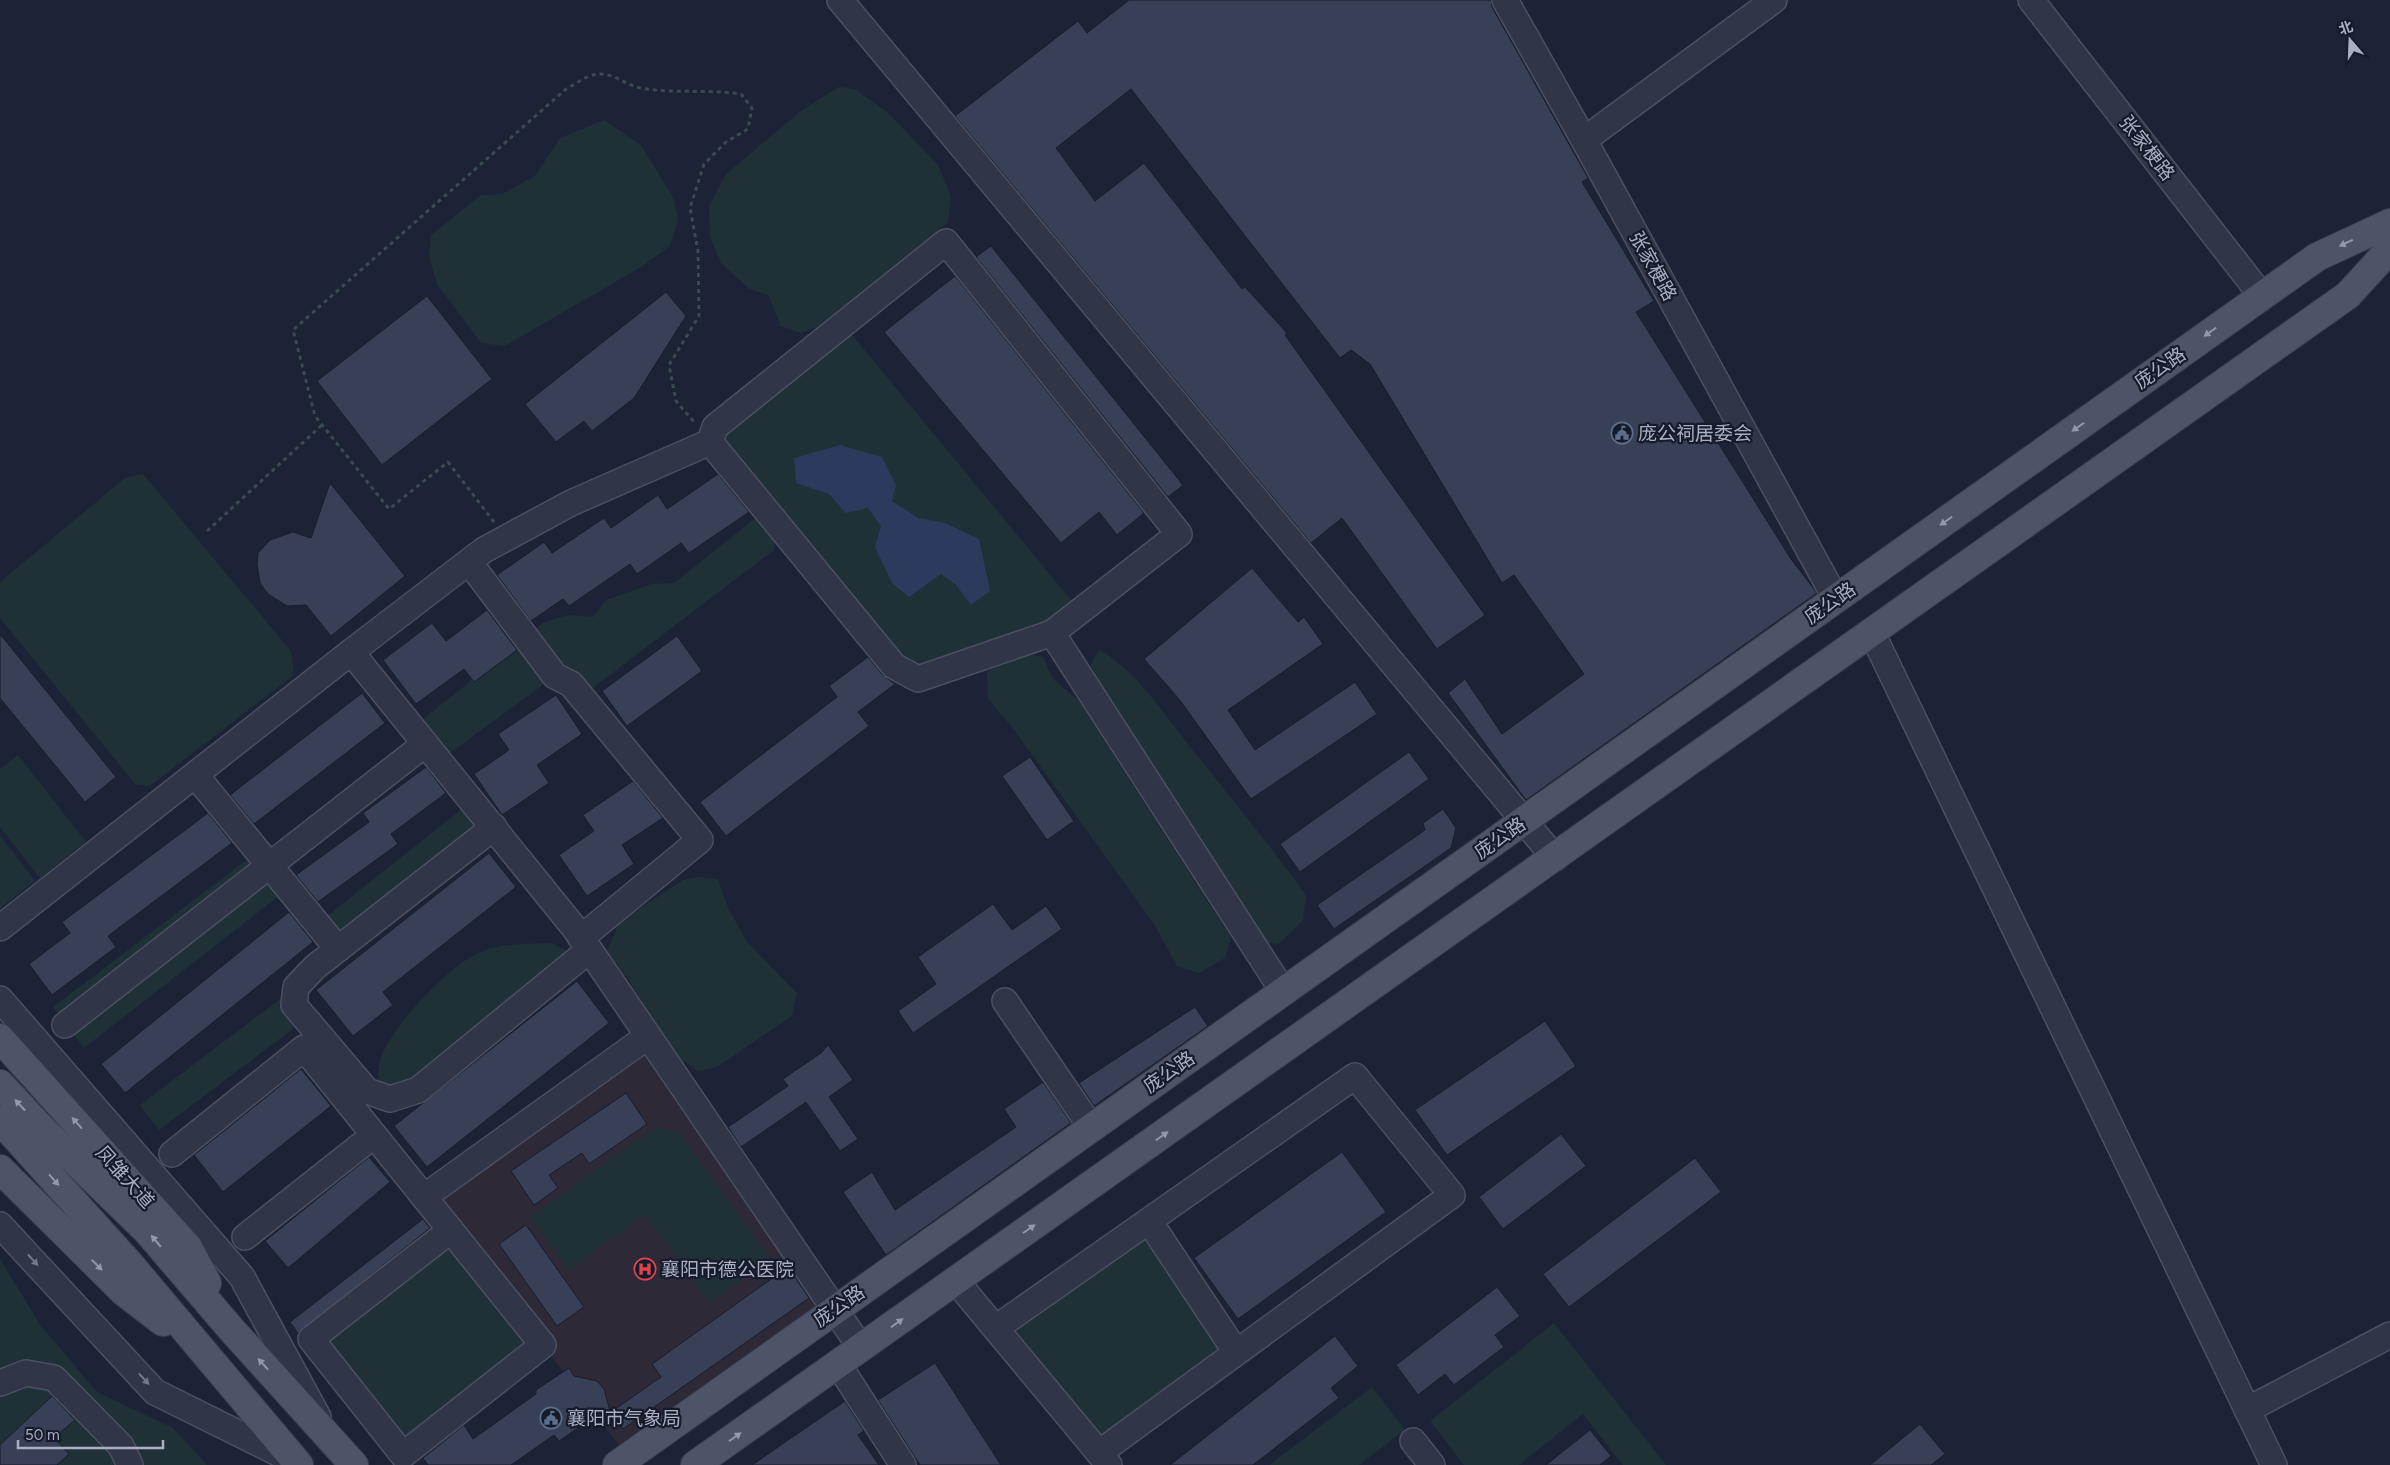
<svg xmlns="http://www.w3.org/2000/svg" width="2390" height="1465" font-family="Figtree,'Noto Sans SC',sans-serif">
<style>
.medical{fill:#2d2937}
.green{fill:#1f3037}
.water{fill:#2d395d}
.building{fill:#384057;stroke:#181d2d}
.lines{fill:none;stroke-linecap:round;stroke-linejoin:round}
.minor-casing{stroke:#4b5062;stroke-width:28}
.major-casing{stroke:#3a3f50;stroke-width:30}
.path{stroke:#394c52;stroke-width:3;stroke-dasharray:4 4;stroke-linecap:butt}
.minor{stroke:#303647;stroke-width:25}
.major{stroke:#4e5467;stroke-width:28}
.oneway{fill:#9398ad}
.oneway2{fill:#73798c}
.labels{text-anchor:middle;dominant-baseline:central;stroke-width:4.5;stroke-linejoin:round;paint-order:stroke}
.street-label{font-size:19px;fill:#aaafc4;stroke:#161b2b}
.poi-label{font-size:19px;fill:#aaafc4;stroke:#161b2b;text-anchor:start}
</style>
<rect width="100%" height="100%" fill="#1d2336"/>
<path class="medical" d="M648,1036l187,273 -207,148 -85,-112 -119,-148z"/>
<g class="green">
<path d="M839,87l16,2 32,23 51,53 13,31 -3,26 -126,103 -22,8 -19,-7 -13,-31 -19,-6 -28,-26 -11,-26 -1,-31 17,-32 76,-64z"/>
<path d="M604,120l37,25 33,54 4,21 -8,26 -29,21 -136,79 -24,-3 -44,-59 -8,-27 2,-22 50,-40 21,-1 33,-18 25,-38z"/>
<path d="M843,324l237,287 -162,68 -142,-157 -2,28 -193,147 -26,-21 -116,85 -27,-33 132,-106 25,-7 24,2 13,-17 46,-16 22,-1 92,-73 -56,-68z"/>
<path d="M143,474l148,177 3,24 -144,111 -14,-1 -136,-167v-36l125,-104z"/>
<path d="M1099,650c34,17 66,65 89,94 40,50 80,99 118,151l-3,26 -25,23 -19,-3 -164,-251 -4,-26z"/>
<path d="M1015,651l28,6 10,22 25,21 153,238 -6,20 -26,15 -22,-7 -23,-42 -142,-197 -24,-28 -1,-27z"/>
<path d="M18,755l68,87 -46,36 -40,-51v-58z"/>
<path d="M472,801l22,26 -156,122 -21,-25z"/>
<path d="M0,835l35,46 -35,27z"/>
<path d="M257,852l31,37 -204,159 -31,-41z"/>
<path d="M699,877l19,2 9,27 20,36 50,51 -5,23 -75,51 -19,4 -24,-17 -46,-75 -21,-28 13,-30 63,-41z"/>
<path d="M552,943l28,15 -162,132 -40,5c1,-11 -1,-28 3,-38 13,-33 64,-87 95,-103 23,-11 51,-10 76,-11z"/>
<path d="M296,987l10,32 -147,111 -19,-25z"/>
<path d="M656,1127l23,5 91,127 -61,44 -64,-89 -77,56 -38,-53z"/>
<path d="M1149,1221l87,131 -137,101 -103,-125z"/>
<path d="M451,1230l92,115 -140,110 -92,-116z"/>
<path d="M0,1259l41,67 56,66 76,36 34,37h-207z"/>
<path d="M1554,1323l112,142h-43l-40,-51 -64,51h-55l-34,-44z"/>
<path d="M1372,1387l33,43 -46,35h-90z"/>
</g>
<path class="water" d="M840,445l42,12 14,28 -4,16 26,17 27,5 34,16 11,52 -19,14 -15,-20 -15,-11 -32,23 -17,-14 -17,-36 6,-21 -13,-18 -22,5 -17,-19 -33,-11 -2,-25z"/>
<g class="building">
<path d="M1129,0h362l1,7 96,171 -6,4 72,119 -18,11 155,247 26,34 -291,207 -78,-107 17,-14 37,55 82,-60 -70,-99 -12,8 -132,-219 -19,-14 -11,8 -209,-269 -75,59 39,53 49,-38 98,126 3,-2 42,46 -2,2 200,280 -48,34 -95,-131 -31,25 -356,-427 123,-95 9,12z"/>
<path d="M991,246l192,239 -15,12 -192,-240z"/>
<path d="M955,276l189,237 -27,22 -18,-23 -38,31 -177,-211z"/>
<path d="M666,292l20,24 -52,82 -42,33 -8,-10 -28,21 -31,-38z"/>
<path d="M427,296l65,83 -110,86 -65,-84z"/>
<path d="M718,474l31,38 -60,41 -8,-10 -44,31 -7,-10 -61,42 -6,-7 -32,22 -34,-46 47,-33 8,11 52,-35 7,10 47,-33 9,14z"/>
<path d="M330,483l75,93 -74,60 -25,-31 -19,1 -19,-12 -8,-11 -3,-19 1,-11 12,-13 23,-8 18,6z"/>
<path d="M1252,568l46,54 6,-5 19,27 -95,66 27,40 100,-68 22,32 -126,85 -72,-100 -35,-40z"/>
<path d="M487,610l30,40 -43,32 -10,-13 -48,35 -33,-44 49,-37 14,18z"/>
<path d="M0,634l116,143 -31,25 -85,-104z"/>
<path d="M677,636l25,35 -75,55 -25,-35z"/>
<path d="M868,657l15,18 12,9 -37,28 11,14 -143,110 -26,-34 137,-105 -8,-11z"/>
<path d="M362,693l23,30 -131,101 -24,-29z"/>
<path d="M556,695l26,39 -45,31 12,18 -47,32 -28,-41 35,-24 -11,-16z"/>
<path d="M1409,752l20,27 -129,93 -20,-28z"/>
<path d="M1030,757l44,64 -27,19 -45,-64z"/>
<path d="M426,767l20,26 -55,41 7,10 -80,58 -22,-27 73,-53 -6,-9z"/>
<path d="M633,781l30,37 -41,27 12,19 -47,32 -28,-41 35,-24 -11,-16z"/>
<path d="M1443,809l13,19 -5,20 -117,81 -17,-24 108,-75 -2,-7z"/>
<path d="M208,813l24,30 -124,93 8,11 -64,48 -23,-31 41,-31 -8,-11z"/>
<path d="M489,853l27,34 -133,105 10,13 -40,31 -37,-46z"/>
<path d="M993,904l19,26 34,-24 16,23 -149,104 -15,-22 38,-27 -18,-27z"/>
<path d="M289,912l24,30 -188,151 -24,-29z"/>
<path d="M577,981l32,42 -182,144 -33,-41z"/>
<path d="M1195,1007l13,19 -114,80 -15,-23z"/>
<path d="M1545,1021l31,45 -129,89 -32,-45z"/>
<path d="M828,1045l25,35 -24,17 29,42 -18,12 -34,-49 -65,45 -13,-20 60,-41 -5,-7 38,-26z"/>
<path d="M301,1069l30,37 -108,86 -29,-37z"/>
<path d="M1043,1082l28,41 -185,132 -43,-63 29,-20 23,38 121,-83 -12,-18z"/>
<path d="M626,1093l21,31 -58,40 -7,-11 -33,22 9,13 -24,17 -23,-34z"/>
<path d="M1561,1134l25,32 -83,63 -24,-32z"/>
<path d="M1342,1152l44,60 -148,107 -44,-61z"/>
<path d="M369,1157l21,25 -102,86 -23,-27z"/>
<path d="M1695,1158l26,34 -152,115 -26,-33z"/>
<path d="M423,1219l7,9 -132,105 -8,-11z"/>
<path d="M526,1225l58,82 -27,19 -58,-82z"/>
<path d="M788,1267l21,31 -186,131 -12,-17 50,-35 -9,-13z"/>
<path d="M1497,1287l23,29 -25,19 9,12 -50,38 -9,-11 -27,21 -22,-30z"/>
<path d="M1335,1336l23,30 -27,22 8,10 -86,67h-83z"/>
<path d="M935,1363l66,102h-81l-42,-65z"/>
<path d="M569,1368l5,8 23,5 7,8 6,22 -16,11 -12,3 -23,16 -5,-6 -43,30h-83l-5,-7 41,-33 9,14 63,-45v-4z"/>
<path d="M52,1396l23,24 -21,18 15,16 -12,11h-57v-20z"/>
<path d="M845,1401l19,30 -6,4 21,30h-127z"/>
<path d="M1920,1424l25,30 -14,11h-61z"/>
<path d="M1590,1430l21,26 -11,9h-54z"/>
</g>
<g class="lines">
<g class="minor-casing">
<g id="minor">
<path d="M840,0l715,858"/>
<path d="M1505,0l79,140"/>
<path d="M1774,0l-190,140 252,459"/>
<path d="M2031,0l231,296"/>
<path d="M946,242l233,292 -127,99 -134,46 -24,-13 -184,-224 5,-15z"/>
<path d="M469,562l86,114 16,8 129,156 -119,98"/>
<path d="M1052,633l231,358"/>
<path d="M1872,633l402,832"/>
<path d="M351,652l133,-102 87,-47 139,-61"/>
<path d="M196,776l142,173"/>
<path d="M494,827l-179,140 -19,20 -2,18 73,86 23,8 28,-9 171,-140"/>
<path d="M0,928l351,-276 225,278 285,418"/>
<path d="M0,999l242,278 76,140"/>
<path d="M1005,1001l86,126"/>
<path d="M65,1025l360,-281"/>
<path d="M172,1154l132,-106 120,149"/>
<path d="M1149,1221l87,131"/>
<path d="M0,1225l155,167 141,70"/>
<path d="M451,1230l-140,109 92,116 140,-110 -119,-148 224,-161"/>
<path d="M245,1237l129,-102"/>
<path d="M956,1281l153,184"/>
<path d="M996,1328l359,-252 97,119 -353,258"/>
<path d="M838,1364l65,101"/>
<path d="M0,1383l26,-10 28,5 67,68 9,19"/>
<path d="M2247,1410l143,-75"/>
<path d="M1413,1441l19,24"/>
</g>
</g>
<g class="major-casing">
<g id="major">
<path d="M0,1038l188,209 19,36"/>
<path d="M0,1084l40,43 107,104 84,98 123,136"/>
<path d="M0,1120l128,142 171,203"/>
<path d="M0,1169l124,123 39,30"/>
<path d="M617,1465l1700,-1208 73,-34"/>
<path d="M695,1465l1653,-1170 42,-46"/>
</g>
</g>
<g class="path">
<path d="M494,522l-46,-60 -59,47 -74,-93 -22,-86 273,-241c8,-4 18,-12 27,-14 18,-5 31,10 48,13 33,6 66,1 100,6l11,14 -4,21 -22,13 -22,22 -14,44 8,43 1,65 -30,49 7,36 18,21"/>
<path d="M207,531l115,-106"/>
</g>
<use href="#minor" class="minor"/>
<use href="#major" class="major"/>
</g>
<defs><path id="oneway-solid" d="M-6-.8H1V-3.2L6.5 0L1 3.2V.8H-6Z" transform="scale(1.25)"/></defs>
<g class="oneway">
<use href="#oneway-solid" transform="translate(2346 243) rotate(155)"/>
<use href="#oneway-solid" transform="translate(2210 332) rotate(145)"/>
<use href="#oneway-solid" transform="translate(2078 427) rotate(145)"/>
<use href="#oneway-solid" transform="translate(1946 521) rotate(145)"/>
<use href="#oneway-solid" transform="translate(20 1105) rotate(-133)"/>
<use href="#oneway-solid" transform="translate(77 1123) rotate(-132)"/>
<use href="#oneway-solid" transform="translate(1162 1136) rotate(-35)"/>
<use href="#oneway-solid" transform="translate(54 1180) rotate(48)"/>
<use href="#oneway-solid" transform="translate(1029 1229) rotate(-35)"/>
<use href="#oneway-solid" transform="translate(156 1241) rotate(-130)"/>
<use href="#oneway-solid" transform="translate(97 1265) rotate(45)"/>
<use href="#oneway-solid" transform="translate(897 1323) rotate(-35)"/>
<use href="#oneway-solid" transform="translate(263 1364) rotate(-132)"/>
<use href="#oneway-solid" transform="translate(735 1437) rotate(-35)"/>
</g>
<g class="oneway2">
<use href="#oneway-solid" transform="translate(33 1260) rotate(47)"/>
<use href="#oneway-solid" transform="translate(144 1379) rotate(47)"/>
</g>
<defs>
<g id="civic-ring" transform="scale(1.125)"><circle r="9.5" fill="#161b2b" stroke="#5c6f8a" stroke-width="1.5"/><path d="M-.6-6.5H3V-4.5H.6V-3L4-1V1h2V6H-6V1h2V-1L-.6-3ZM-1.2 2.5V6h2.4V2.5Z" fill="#5c6f8a"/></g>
<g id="hospital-ring" transform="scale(1.125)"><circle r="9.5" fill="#161b2b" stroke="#e0444e" stroke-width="1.5"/><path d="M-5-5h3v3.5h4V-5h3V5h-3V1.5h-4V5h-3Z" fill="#e0444e"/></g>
</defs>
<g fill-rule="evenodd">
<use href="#civic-ring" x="1622" y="433"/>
<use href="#hospital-ring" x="645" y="1269"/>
<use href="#civic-ring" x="551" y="1418"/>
</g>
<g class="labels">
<g class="street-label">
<text transform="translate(2147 148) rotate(52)">张家梗路</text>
<text transform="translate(1653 266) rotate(61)">张家梗路</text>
<text transform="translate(2160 368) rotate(-35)">庞公路</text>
<text transform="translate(1830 603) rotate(-35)">庞公路</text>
<text transform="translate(1500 838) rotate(-35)">庞公路</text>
<text transform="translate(1169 1072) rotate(-35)">庞公路</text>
<text transform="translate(125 1177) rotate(48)">凤雏大道</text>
<text transform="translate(839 1306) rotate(-35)">庞公路</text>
</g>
<g class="poi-label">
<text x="1638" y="433">庞公祠居委会</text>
<text x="661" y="1269">襄阳市德公医院</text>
<text x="567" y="1418">襄阳市气象局</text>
</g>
</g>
<g transform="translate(2350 40) rotate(341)" stroke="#161b2b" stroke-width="4" paint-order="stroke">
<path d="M0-4L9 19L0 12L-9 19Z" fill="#aaafc4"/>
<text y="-8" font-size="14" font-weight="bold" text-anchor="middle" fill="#aaafc4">北</text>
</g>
<path d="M18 1440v8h145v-8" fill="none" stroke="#aaafc4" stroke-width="2.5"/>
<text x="25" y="1440" font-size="15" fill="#aaafc4" stroke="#161b2b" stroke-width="4" paint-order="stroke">50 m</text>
</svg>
